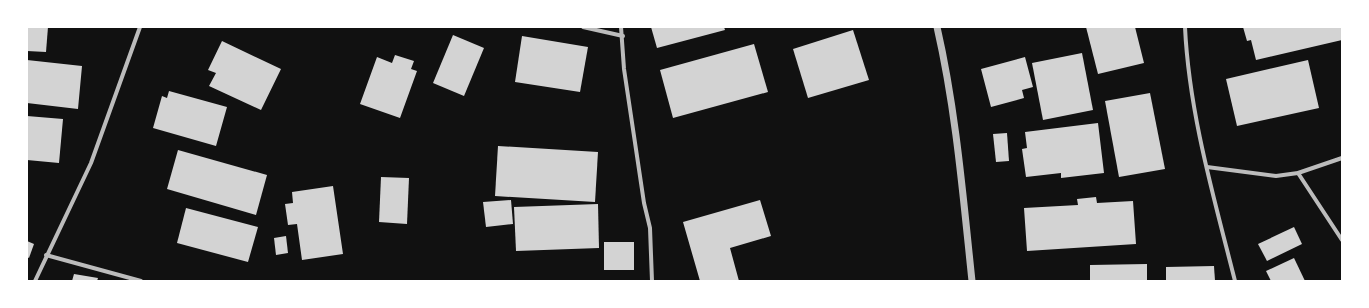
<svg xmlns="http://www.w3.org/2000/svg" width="1369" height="308" font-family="Raleway,sans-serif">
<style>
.building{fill:#d3d3d3}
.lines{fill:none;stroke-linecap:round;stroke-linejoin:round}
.minor{stroke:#bcbcbc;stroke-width:4}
.tertiary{stroke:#bcbcbc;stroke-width:7}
</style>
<rect width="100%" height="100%" fill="#111"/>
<g class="building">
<path d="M27,27h21l-2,25 -19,-1z"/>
<path d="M651,27h73l1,3 -68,18z"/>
<path d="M1086,27h49l9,36 -46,11z"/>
<path d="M1243,27h99v13l-86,20 -5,-20 -4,1z"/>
<path d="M853,30l16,50 -61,18 -15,-49z"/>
<path d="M453,35l31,13 -20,48 -31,-13z"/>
<path d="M522,36l66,11 -8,45 -65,-10z"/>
<path d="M222,41l59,28 -20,41 -52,-24 7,-13 -8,-3z"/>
<path d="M754,44l14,48 -95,26 -13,-48z"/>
<path d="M1082,53l11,57 -50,10 -11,-57z"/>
<path d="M395,55l19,6 -3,8 6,2 -17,47 -40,-14 17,-47 15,6z"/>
<path d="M1025,57l8,30 -11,3 2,8 -33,9 -10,-38z"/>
<path d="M27,60l55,6 -4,43 -51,-6z"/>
<path d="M1308,60l11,48 -82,18 -11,-47z"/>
<path d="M169,91l58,16 -11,39 -63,-18 9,-32 5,2z"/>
<path d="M1150,93l15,76 -46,8 -14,-76z"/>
<path d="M27,116l36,3 -4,44 -32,-3z"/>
<path d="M1098,123l6,50 -43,5v-5l-35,4 -4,-28 5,-1 -2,-16z"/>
<path d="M1007,133l2,28 -13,1 -3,-28z"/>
<path d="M498,146l100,6 -3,50 -100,-6z"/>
<path d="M178,150l89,25 -11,40 -89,-26z"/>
<path d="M381,177l28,1 -2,46 -28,-2z"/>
<path d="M333,186l10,68 -41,6 -5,-36 -9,1 -3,-21 8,-1 -1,-11z"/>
<path d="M1096,197l1,6 36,-2 3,43 -109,7 -3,-43 54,-3 -1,-6z"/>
<path d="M511,200l2,24 -27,3 -3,-25z"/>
<path d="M760,200l11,36 -41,12 9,33h-39l-17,-59z"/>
<path d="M598,204l1,44 -83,3 -2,-44z"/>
<path d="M186,208l72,19 -10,35 -71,-19z"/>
<path d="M1294,227l8,17 -35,17 -9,-17z"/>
<path d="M286,236l2,17 -12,2 -2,-17z"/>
<path d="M27,241l7,3 -5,14 -2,-1z"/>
<rect x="604" y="242" width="30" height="28"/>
<path d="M1294,258l11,23h-34l-5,-10z"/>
<path d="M1147,264v17h-57v-16z"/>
<path d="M1214,266l1,15h-49v-14z"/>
<path d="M74,274l24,4 -1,3h-25z"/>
</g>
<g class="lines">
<g class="minor">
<path d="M583,27l40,9"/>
<path d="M621,27l3,42 20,134 6,25 2,53"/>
<path d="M1185,27c4,86 29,171 50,254"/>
<path d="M1207,167l69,9 22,-3 44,-15"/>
<path d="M1298,173l44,67"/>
<path d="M46,255l95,26"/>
<path d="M35,281l56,-118 49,-136"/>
</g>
<path class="tertiary" d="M937,27c19,83 26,169 35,254"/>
</g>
<rect width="1369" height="308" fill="none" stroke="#ffffff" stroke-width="56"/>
</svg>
